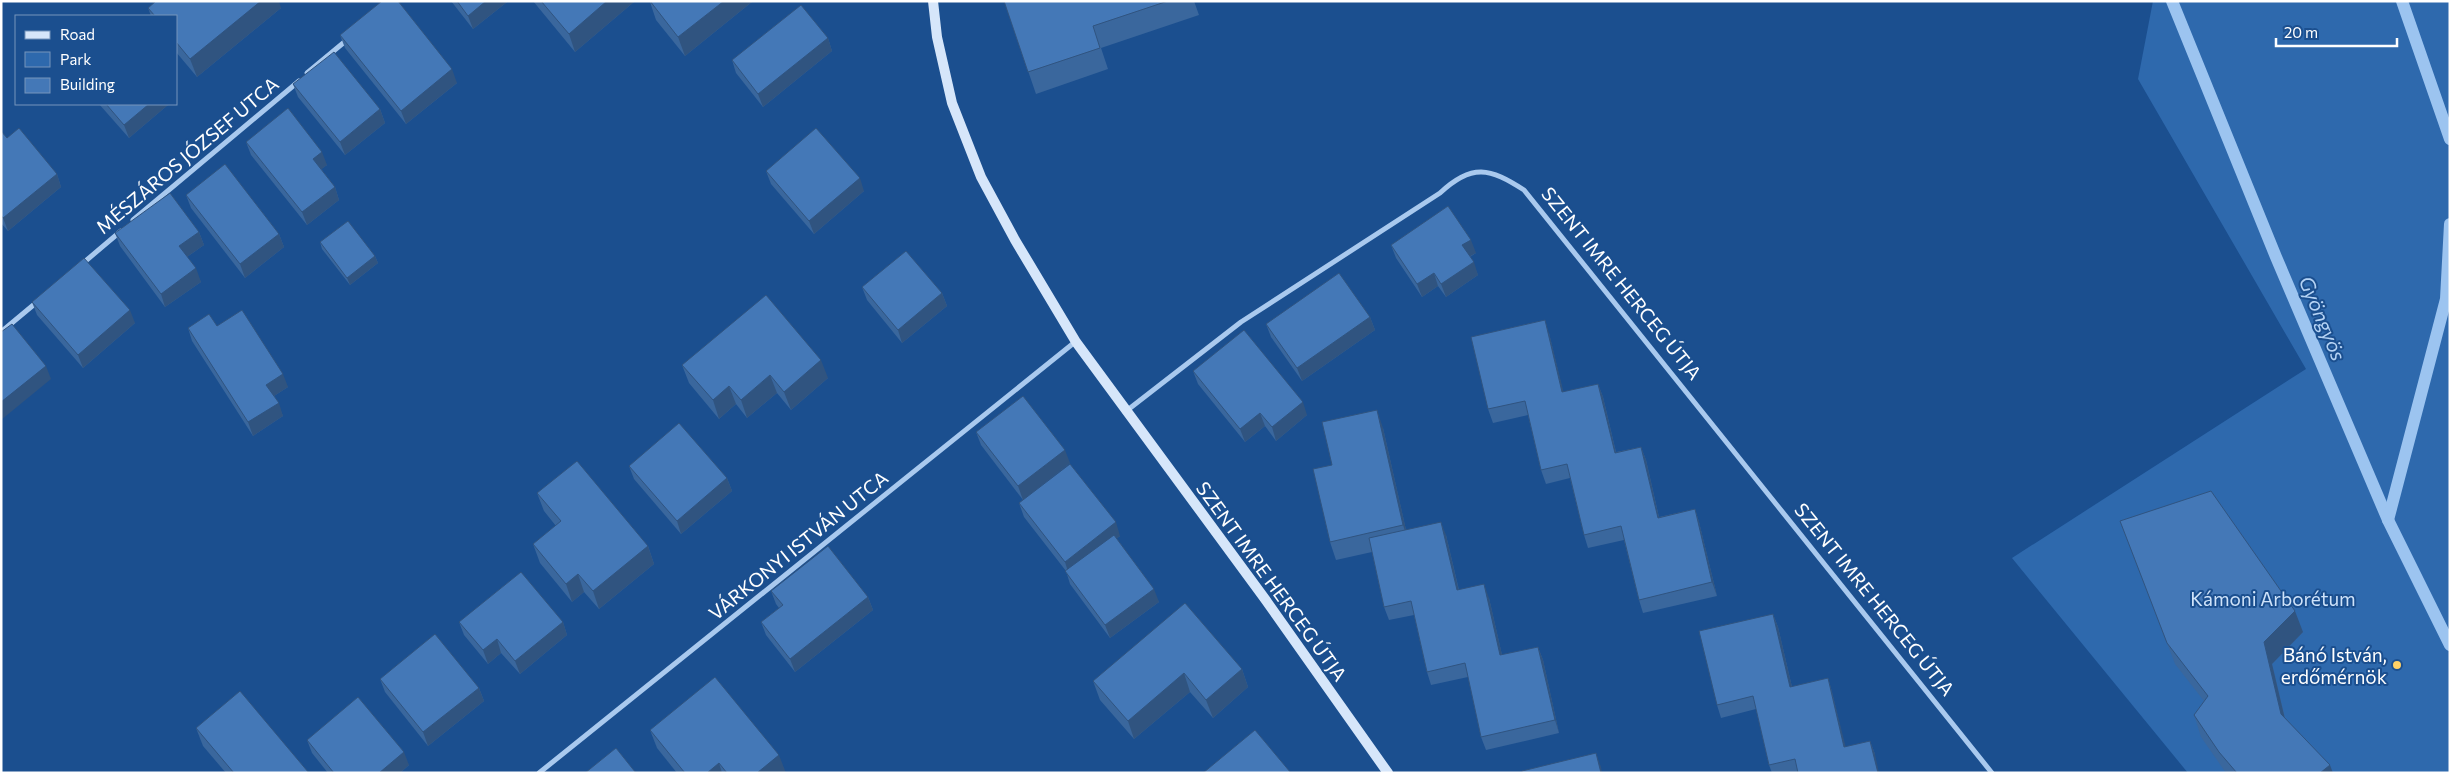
<svg xmlns="http://www.w3.org/2000/svg" width="2451" height="774" font-family="Commissioner,sans-serif">
<style>
.green{fill:#2e69ad}
.lines{fill:none;stroke-linecap:round;stroke-linejoin:round}
.stream{stroke:#9cc4f0;stroke-width:12}
.street{stroke:#a9c9ee;stroke-width:5}
.secondary{stroke:#d6e6fa;stroke-width:10}
.wall{fill:#3a679d}
.shaded-wall{fill:#305480}
.building{fill:#4478b7;stroke:#305480}
.poi-dot{fill:#ffd166;stroke:#1b4f8f;stroke-width:2}
.labels{text-anchor:middle;dominant-baseline:central;stroke-width:4;stroke-linejoin:round;paint-order:stroke}
.street-label{font-size:19px;fill:#fff;stroke:#1b4f8f}
.park-label{font-size:19px;fill:#cfe3fa;stroke:#1b4f8f}
.poi-label{font-size:19px;fill:#fff;stroke:#1b4f8f;text-anchor:end}
.water-label{font-size:20px;font-style:italic;fill:#b5d3f5;stroke:#1b4f8f}
</style>
<rect width="100%" height="100%" fill="#1b4f8f"/>
<path class="green" d="M2153,1h297v772h-262l-176,-215 294,-189 -168,-290z"/>
<g class="lines">
<g class="stream">
<path d="M2172,1l104,256 112,263 62,125"/>
<path d="M2402,1l48,138"/>
<path d="M2388,520l58,-221 4,-75"/>
</g>
<g class="street">
<path d="M307,73l41,-34"/>
<path d="M133,220l166,-139"/>
<path d="M82,264l39,-33"/>
<path d="M1,332l36,-30"/>
<path d="M1125,412l116,-90 199,-129c32,-30 50,-25 84,-3l468,583"/>
<path d="M539,773l536,-431"/>
</g>
<path class="secondary" d="M933,1l4,36 15,66 29,74 34,63 61,102 189,257 123,174"/>
</g>
<g class="wall">
<path d="M451,1h55l1,1 -34,27z"/>
<path d="M533,1h102l-60,51z"/>
<path d="M753,1l-68,55 -29,-36 -6,-18z"/>
<path d="M1004,1h190l5,14 -98,33 7,21 -72,25z"/>
<path d="M148,8h133l-84,69 -21,-25v-36h-25z"/>
<path d="M340,35l117,48 -51,41 -61,-76z"/>
<path d="M828,38l4,13 -69,56 -27,-34 -4,-13z"/>
<path d="M293,84l87,25 5,14 -40,32 -47,-58z"/>
<path d="M99,104h70l-40,34z"/>
<path d="M1,131l6,7 50,36 4,13 -53,44 -7,-8z"/>
<path d="M246,142l81,23 -6,4 14,18 4,13 -32,25 -56,-70z"/>
<path d="M766,171l98,20 -50,43 -43,-50z"/>
<path d="M186,195l93,39 5,13 -39,31 -54,-70z"/>
<path d="M199,232l5,13 -17,12 14,25 -36,25 -45,-61 -5,-13z"/>
<path d="M320,242l55,14 3,7 -28,22 -28,-36z"/>
<path d="M1391,245l85,8 -6,4 8,18 -32,22 -8,-11 -16,11 -26,-39z"/>
<path d="M862,287l80,6 5,13 -45,37 -35,-43z"/>
<path d="M32,302l103,21 -52,45 -46,-53z"/>
<path d="M1370,317l5,13 -73,51 -31,-44 -5,-13z"/>
<path d="M217,326l71,61 -14,9 9,20 -30,20 -61,-95 -4,-13z"/>
<path d="M1549,333l14,59 35,-8 5,13 13,55 25,-5 5,13 13,57 36,-8 4,13 18,74 -74,17 -4,-13 -15,-60 -36,8 -4,-13 -14,-57 -24,6 -5,-14 -13,-55 -35,8 -5,-14z"/>
<path d="M682,365l146,13 -37,32 -14,-17 -30,25 -11,-14 -17,15 -30,-36z"/>
<path d="M1193,371l114,44 -31,26 -11,-15 -20,16 -47,-58z"/>
<path d="M1383,428l23,102 40,5 13,55 30,8 13,57 36,-8 5,13 16,73 -73,17 -5,-13 -13,-60 -37,8 -4,-13 -13,-57 -25,5 -5,-13 -12,-55 -36,8 -6,-18 2,-77z"/>
<path d="M976,432l94,31 -47,37 -42,-55z"/>
<path d="M629,466l98,12 5,13 -51,43 -47,-55z"/>
<path d="M537,493l111,53 6,18 -55,45 -15,-17 -12,10 -32,-39 -7,-19 23,-18 -12,-15z"/>
<path d="M1019,503l101,33 -4,3 43,63 -49,36 -40,-54 -4,-13 -42,-54z"/>
<path d="M2120,521l183,111 -31,32 13,54 48,55h-107l-25,-36 -7,-22 10,-14 -29,-37z"/>
<path d="M771,591l97,6 5,13 -78,62 -29,-37 -5,-13 18,-14 -3,-4z"/>
<path d="M1773,614l5,13 14,60 36,-9 4,14 13,55 25,-6 5,13 -79,19h-24l-3,-8 -13,-56 -35,9 -4,-13z"/>
<path d="M459,622h104l4,13 -47,39 -19,-21 -13,11 -24,-29z"/>
<path d="M1242,669l6,18 -35,31 -23,-26 -56,47 -34,-39 -7,-19z"/>
<path d="M380,679l99,9 5,13 -56,45 -43,-54z"/>
<path d="M196,728l113,45h-83l-23,-27z"/>
<path d="M650,730l136,43h-109l-20,-25z"/>
<path d="M307,740l102,25 -9,8h-72l-16,-20z"/>
</g>
<g class="shaded-wall">
<path d="M261,1h18l2,7 -84,69 -7,-18z"/>
<path d="M486,1l21,1 -34,27 -5,-13z"/>
<path d="M607,1h28l-60,51 -6,-18z"/>
<path d="M724,1h29l-68,55 -7,-19z"/>
<path d="M828,38l4,13 -69,56 -5,-13z"/>
<path d="M452,69l5,14 -51,41 -5,-13z"/>
<path d="M149,104h20l-40,34 -5,-13z"/>
<path d="M380,109l5,14 -40,32 -5,-13z"/>
<path d="M322,152l5,13 -9,7 -5,-13z"/>
<path d="M57,174l4,13 -53,44 -5,-13z"/>
<path d="M860,178l4,13 -50,43 -5,-13z"/>
<path d="M335,187l4,13 -32,25 -5,-13z"/>
<path d="M199,232l5,13 -20,14 -5,-13z"/>
<path d="M279,234l5,13 -39,31 -5,-14z"/>
<path d="M1471,240l5,13 -9,5 -5,-13z"/>
<path d="M375,256l3,7 -28,22 -3,-7z"/>
<path d="M1474,262l4,13 -32,22 -5,-13z"/>
<path d="M196,268l5,14 -36,25 -4,-13z"/>
<path d="M1434,273l4,13 -16,11 -5,-13z"/>
<path d="M942,293l5,13 -45,37 -4,-13z"/>
<path d="M130,310l5,13 -52,45 -5,-13z"/>
<path d="M1370,317l5,13 -73,51 -5,-13z"/>
<path d="M1545,320l4,13 18,73 -5,-14z"/>
<path d="M821,360l7,18 -37,32 -7,-18z"/>
<path d="M46,366l5,13 -50,41v-18z"/>
<path d="M283,374l5,13 -17,11 -5,-13z"/>
<path d="M770,375l7,18 -30,25 -6,-18z"/>
<path d="M1598,384l5,13 16,69 -4,-13z"/>
<path d="M729,386l7,18 -17,15 -6,-19z"/>
<path d="M1303,402l4,13 -31,26 -4,-14z"/>
<path d="M279,403l4,13 -30,20 -5,-14z"/>
<path d="M1377,410l6,18 26,115 -6,-18z"/>
<path d="M1260,413l5,13 -20,16 -5,-13z"/>
<path d="M1641,447l5,13 16,71 -4,-13z"/>
<path d="M1065,450l5,13 -47,37 -5,-14z"/>
<path d="M727,478l5,13 -51,43 -4,-13z"/>
<path d="M1695,509l4,13 18,74 -5,-14z"/>
<path d="M1116,522l4,14 -51,39 -4,-13z"/>
<path d="M1441,522l5,13 16,69 -5,-14z"/>
<path d="M648,546l6,18 -55,45 -6,-18z"/>
<path d="M578,574l6,18 -12,10 -6,-18z"/>
<path d="M1484,584l5,14 16,70 -5,-13z"/>
<path d="M1154,589l5,13 -49,36 -5,-13z"/>
<path d="M868,597l5,13 -78,62 -5,-13z"/>
<path d="M2295,611l8,21 -31,32 17,72 -8,-22 -17,-72z"/>
<path d="M1773,614l5,13 17,73 -5,-13z"/>
<path d="M563,622l4,13 -47,39 -5,-13z"/>
<path d="M497,639l4,14 -13,11 -5,-14z"/>
<path d="M1538,647l5,13 16,73 -4,-13z"/>
<path d="M1242,669l6,18 -35,31 -7,-18z"/>
<path d="M1184,673l6,19 -56,47 -6,-18z"/>
<path d="M1828,678l4,14 17,68 -5,-13z"/>
<path d="M479,688l5,13 -56,45 -5,-14z"/>
<path d="M1870,741l5,13 4,19h-1z"/>
<path d="M404,752l5,13 -9,8h-21z"/>
<path d="M1596,753l5,14 1,6h-1z"/>
<path d="M779,755l7,18h-29z"/>
<path d="M719,763l3,10h-15z"/>
<path d="M2330,765l3,8h-13z"/>
</g>
<g class="building">
<path d="M156,1h105l-71,58 -14,-17v-26h-21l-7,-8z"/>
<path d="M382,1h16l54,68 -51,42 -61,-76z"/>
<path d="M457,1h29l-18,15z"/>
<path d="M541,1h66l-38,33z"/>
<path d="M650,1h74l-46,36z"/>
<path d="M1004,1h164l-75,25 7,22 -72,24z"/>
<path d="M801,5l27,33 -70,56 -26,-34z"/>
<path d="M334,52l46,57 -40,33 -47,-58z"/>
<path d="M106,104h43l-25,21z"/>
<path d="M288,108l34,44 -9,7 22,28 -33,25 -56,-70z"/>
<path d="M19,128l38,46 -54,44 -2,-3v-84l6,7z"/>
<path d="M816,128l44,50 -51,43 -43,-50z"/>
<path d="M225,164l54,70 -39,30 -54,-69z"/>
<path d="M170,193l29,39 -20,14 17,22 -35,26 -46,-61z"/>
<path d="M1448,206l23,34 -9,5 12,17 -33,22 -7,-11 -17,11 -26,-39z"/>
<path d="M348,221l27,35 -28,22 -27,-36z"/>
<path d="M906,251l36,42 -44,37 -36,-43z"/>
<path d="M84,258l46,52 -52,45 -46,-53z"/>
<path d="M1339,273l31,44 -73,51 -31,-44z"/>
<path d="M766,295l55,65 -37,32 -14,-17 -29,25 -12,-14 -16,14 -31,-35z"/>
<path d="M242,310l41,64 -17,11 13,18 -31,19 -60,-94 21,-14 8,12z"/>
<path d="M1545,320l17,72 36,-8 17,69 26,-6 17,71 37,-9 17,73 -73,18 -18,-74 -37,9 -17,-71 -26,6 -16,-69 -37,8 -17,-72z"/>
<path d="M12,324l34,42 -45,36v-70z"/>
<path d="M1244,330l59,72 -31,25 -12,-14 -20,16 -47,-58z"/>
<path d="M1023,396l42,54 -47,36 -42,-54z"/>
<path d="M1377,410l26,115 -73,17 -17,-73 19,-4 -10,-43z"/>
<path d="M679,423l48,55 -50,43 -48,-55z"/>
<path d="M577,461l71,85 -55,45 -15,-17 -12,10 -33,-40 28,-23 -24,-28z"/>
<path d="M1070,464l46,58 -51,40 -46,-59z"/>
<path d="M2211,491l84,120 -31,31 17,72 49,51 -10,8h-83l-18,-21 -25,-37 14,-19 -41,-53 -47,-122z"/>
<path d="M1441,522l16,68 27,-6 16,71 38,-8 17,73 -74,17 -16,-74 -38,9 -16,-71 -27,6 -15,-69z"/>
<path d="M1114,535l40,54 -49,36 -40,-54z"/>
<path d="M828,546l40,51 -78,62 -29,-37 22,-17 -12,-14z"/>
<path d="M521,572l42,50 -48,39 -18,-22 -14,11 -24,-28z"/>
<path d="M1185,603l57,66 -36,31 -22,-27 -56,48 -35,-40z"/>
<path d="M1773,614l17,73 38,-9 16,69 26,-6 8,32h-80l-3,-14 -26,6 -16,-69 -36,9 -18,-74z"/>
<path d="M435,634l44,54 -56,44 -43,-53z"/>
<path d="M715,677l64,78 -22,18h-30l-8,-10 -12,10h-22l-35,-43z"/>
<path d="M240,691l69,82h-75l-38,-45z"/>
<path d="M358,697l46,55 -25,21h-45l-27,-33z"/>
<path d="M1255,730l36,43h-88z"/>
<path d="M616,748l20,25h-51z"/>
<path d="M1596,753l5,20h-79v-2z"/>
</g>
<circle class="poi-dot" cx="2397" cy="665" r="5"/>
<g class="labels">
<g class="street-label">
<text transform="translate(187 155) rotate(-40)">MÉSZÁROS JÓZSEF UTCA</text>
<text transform="translate(1622 283) rotate(51)">SZENT IMRE HERCEG ÚTJA</text>
<text transform="translate(798 545) rotate(-39)">VÁRKONYI ISTVÁN UTCA</text>
<text transform="translate(1272 581) rotate(54)">SZENT IMRE HERCEG ÚTJA</text>
<text transform="translate(1875 599) rotate(51)">SZENT IMRE HERCEG ÚTJA</text>
</g>
<g class="park-label">
<text x="2273" y="598">Kámoni Arborétum</text>
</g>
<g class="poi-label">
<text x="2387" y="654">Bánó István,<tspan x="2387" dy="22">erdőmérnök</tspan></text>
</g>
<g class="water-label">
<text transform="translate(2323 318) rotate(67)">Gyöngyös</text>
</g>
</g>
<rect width="2451" height="774" fill="none" stroke="#ffffff" stroke-width="5"/>
<rect x="15" y="15" width="162" height="90" fill="#1b4f8f" stroke="#7695bc"/>
<rect x="25" y="31" width="25" height="8" fill="#d6e6fa" stroke="#7695bc"/>
<text x="60" y="40" font-size="15" fill="#ffffff">Road</text>
<rect x="25" y="52" width="25" height="15" fill="#2e69ad" stroke="#7695bc"/>
<text x="60" y="65" font-size="15" fill="#ffffff">Park</text>
<rect x="25" y="78" width="25" height="15" fill="#4478b7" stroke="#7695bc"/>
<text x="60" y="90" font-size="15" fill="#ffffff">Building</text>
<path d="M2276 38v8h121v-8" fill="none" stroke="#ffffff" stroke-width="2.5"/>
<text x="2284" y="38" font-size="15" fill="#ffffff" stroke="#1b4f8f" stroke-width="4" paint-order="stroke">20 m</text>
</svg>
